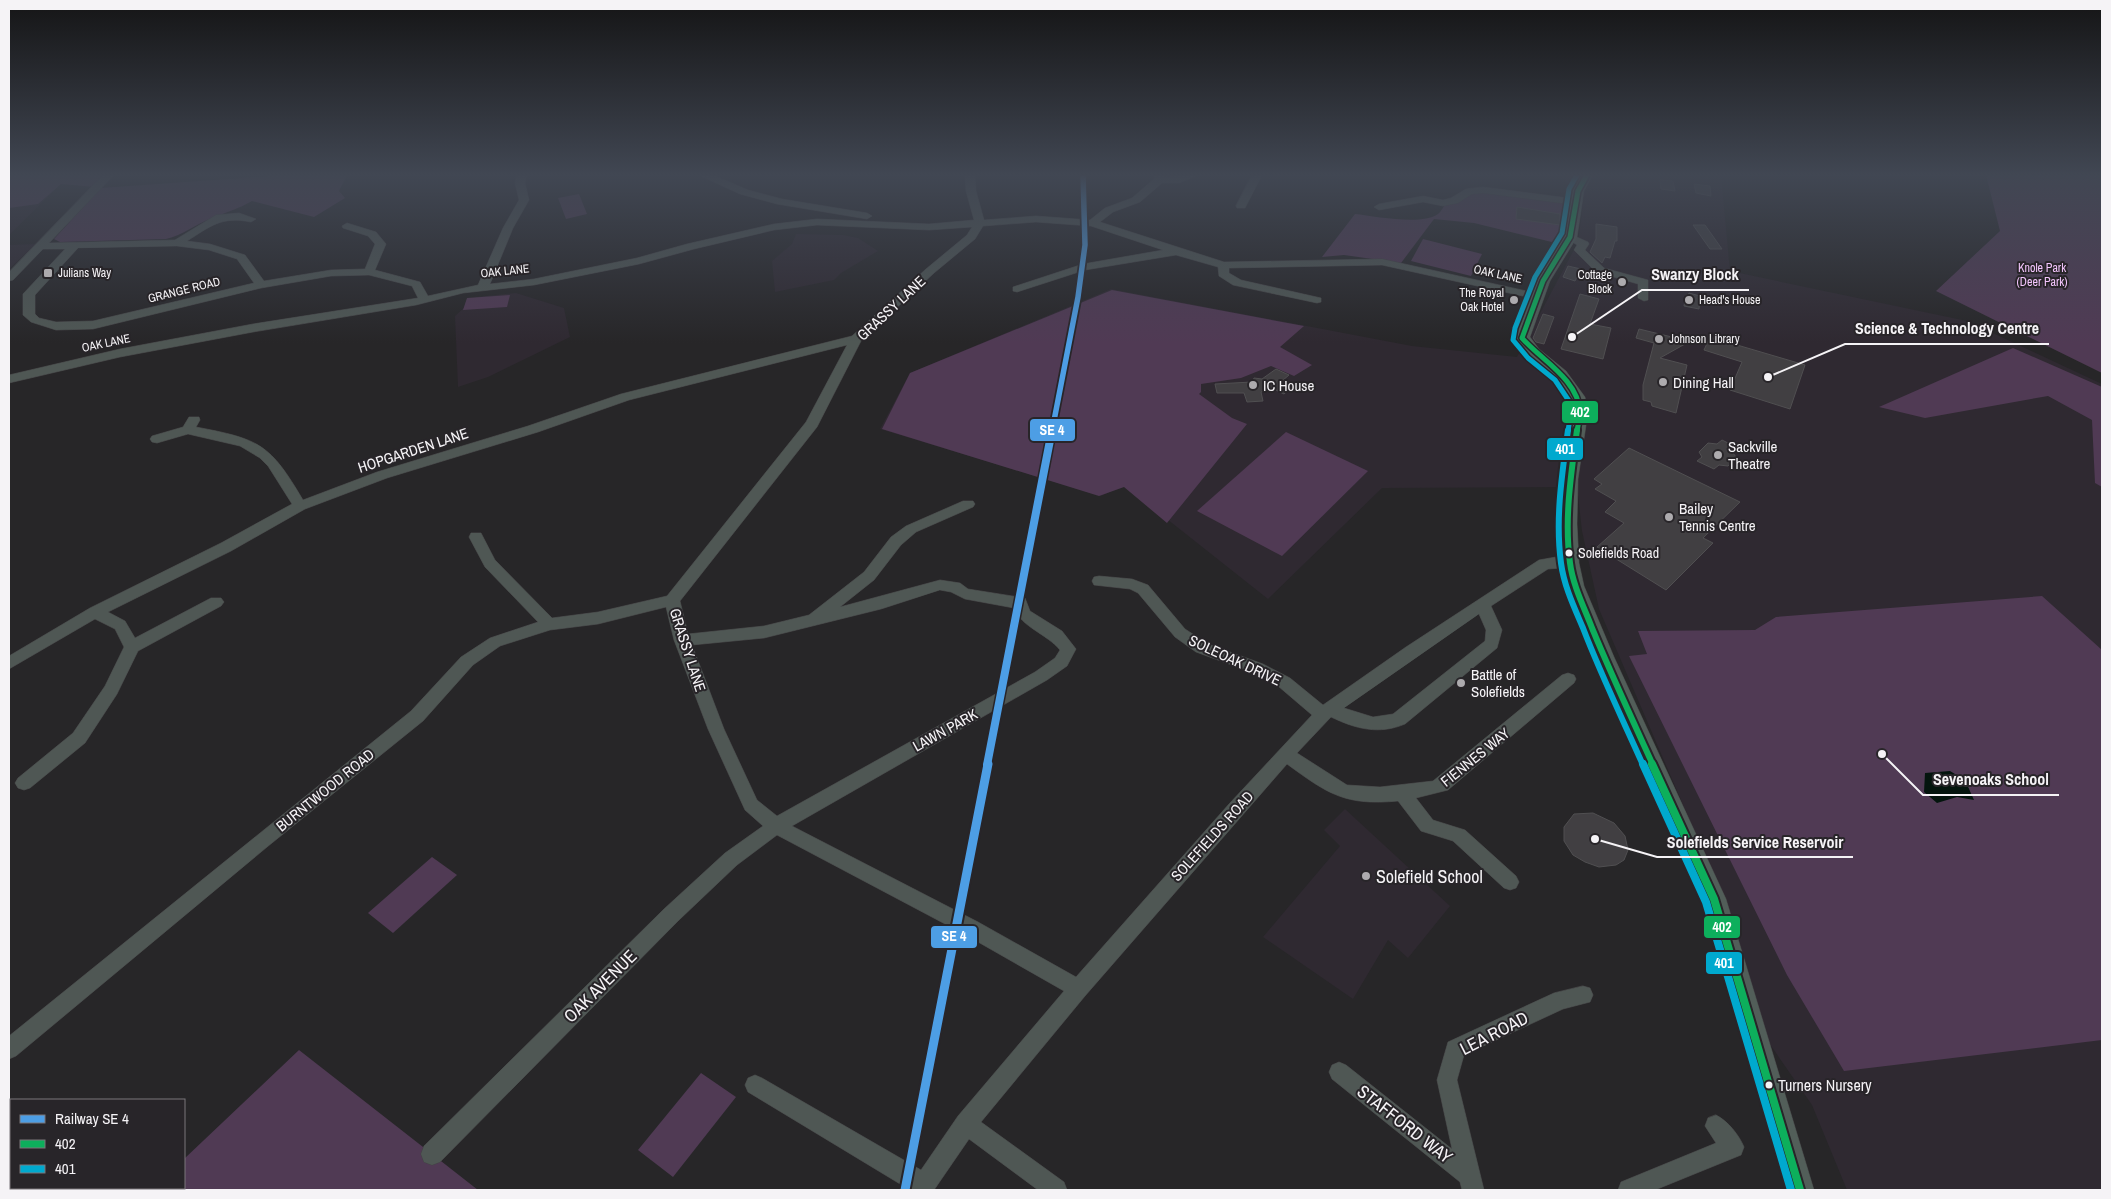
<svg xmlns="http://www.w3.org/2000/svg" width="2111" height="1199" font-family="'Archivo Narrow',sans-serif">
<style>
.built{fill:#2f2931}
.green{fill:#503a54}
.water{fill:#04150e}
.building{fill:#413f42;stroke:#504f51}
.lines{fill:none;stroke-linecap:round;stroke-linejoin:round}
.minor-casing{stroke:#444345;stroke-width:1}
.major-casing{stroke:#444345;stroke-width:1}
.minor{fill:#4f5754;fill-rule:evenodd}
.major{fill:#525e59;fill-rule:evenodd}
.bus-1-far2-casing{stroke:#282529;stroke-width:8}
.bus-1-far1-casing{stroke:#282529;stroke-width:10}
.bus-1-casing{stroke:#282529;stroke-width:12}
.bus-2-far2-casing{stroke:#282529;stroke-width:8}
.bus-2-far1-casing{stroke:#282529;stroke-width:10}
.bus-2-casing{stroke:#282529;stroke-width:12}
.bus-1-far2{stroke:#0daf5c;stroke-width:5}
.bus-1-far1{stroke:#0daf5c;stroke-width:6}
.bus-1{stroke:#0daf5c;stroke-width:8}
.bus-2-far2{stroke:#00a9ce;stroke-width:5}
.bus-2-far1{stroke:#00a9ce;stroke-width:6}
.bus-2{stroke:#00a9ce;stroke-width:8}
.rail-1-far2-casing{stroke:#282529;stroke-width:9}
.rail-1-far1-casing{stroke:#282529;stroke-width:11}
.rail-1-casing{stroke:#282529;stroke-width:13}
.rail-1-far2{stroke:#4d9ee5;stroke-width:5.5}
.rail-1-far1{stroke:#4d9ee5;stroke-width:8}
.rail-1{stroke:#4d9ee5;stroke-width:9}
.poi-dot{fill:#adabae;stroke:#282529;stroke-width:2}
.bus-dot{fill:#f5f3f6;stroke:#282529;stroke-width:2}
.labels{text-anchor:middle;dominant-baseline:central;stroke-width:4;stroke-linejoin:round;paint-order:stroke}
.far-park-label{font-size:12px;fill:#f3c5fd;stroke:#282529}
.far-street-label{font-size:12px;fill:#f5f3f6;stroke:#282529}
.far-poi-label{font-size:12px;fill:#f5f3f6;stroke:#282529;text-anchor:start}
.bus-label{font-size:14px;fill:#f5f3f6;stroke:#282529;text-anchor:start}
.street-label{font-size:15px;fill:#f5f3f6;stroke:#282529}
.poi-label{font-size:15px;fill:#f5f3f6;stroke:#282529;text-anchor:start}
.near-bus-label{font-size:16px;fill:#f5f3f6;stroke:#282529;text-anchor:start}
.near-poi-label{font-size:18px;fill:#f5f3f6;stroke:#282529;text-anchor:start}
.near-street-label{font-size:18px;fill:#f5f3f6;stroke:#282529}
.leader{fill:none;stroke:#f5f3f6;stroke-width:2}
.callout-dot{fill:#f5f3f6;stroke:#282529;stroke-width:2}
.callout-label{font-size:16px;text-anchor:middle;font-weight:bold;fill:#f5f3f6;stroke:#282529;stroke-width:4;stroke-linejoin:round;paint-order:stroke}
.line-badge{stroke:#282529;stroke-width:2}
.badge-label{font-size:14px;text-anchor:middle;font-weight:bold;fill:#fff}
</style>
<rect width="100%" height="100%" fill="#272628"/>
<g class="built">
<path d="M1564,175h157l9,96 237,50 135,63v806h-255l-35,-85 -45,-65 -44,-142 -124,-289 -17,-78 -5,-44 -195,1 -114,111 -144,-114 -23,11 -221,-67 30,-56 201,-84 301,57 105,11 61,-115 6,-46 -23,-18z"/>
<path d="M9,179l52,5 -52,51z"/>
<path d="M796,234l47,1 15,3 20,13 -37,22 -7,7 -59,12 -3,-31 20,-17z"/>
<path d="M36,244l-27,25v-24z"/>
<path d="M516,293l48,15 6,29 -82,40 -30,10 -3,-71 21,-19z"/>
<path d="M1345,809l105,97 -42,52 -20,-18 -35,59 -90,-62 77,-91 -16,-16z"/>
</g>
<g class="green">
<path d="M9,175h96l-10,12 -34,-3 -23,20 -29,4z"/>
<path d="M285,175h68l-7,2 -7,14 6,7 -31,19 -62,-16c-14,8 -25,11 -40,17 -16,6 -29,17 -46,21l-106,3 -6,-3 47,-51z"/>
<path d="M1986,175h116v198l-166,-82 64,-60z"/>
<path d="M1484,191l87,12 -1,24 -10,17 -86,-21 -40,-4 -33,44 -57,-8 -22,2 33,-43c20,2 66,12 83,0 3,-2 5,-7 7,-9h4l23,-13z"/>
<path d="M579,194l8,20 -21,5 -8,-21z"/>
<path d="M1423,239l59,15 -11,22 -60,-15z"/>
<path d="M1112,290l192,36 -24,21 32,18 -18,11 -23,-10 -30,12 -40,6v8l-2,2 33,24 15,6 -80,99 -43,-36 -25,9 -217,-67 28,-56z"/>
<path d="M510,295l-3,12 -44,3 4,-12z"/>
<path d="M2013,348l89,39v100l-7,-4 -3,-63 -44,-24 -123,22 -46,-11z"/>
<path d="M1286,432l82,39 -86,85 -85,-45z"/>
<path d="M2042,596l60,54v390l-258,31 -57,-96 -158,-319 18,-2 -9,-23 117,-1 21,-13z"/>
<path d="M432,857l25,18 -64,58 -25,-20z"/>
<path d="M299,1050l179,140h-327l3,-2h30v-29z"/>
<path d="M701,1073l35,24 -63,80 -35,-27z"/>
</g>
<path class="water" d="M1950,771l15,9 9,20 -17,-3 -20,6 -13,-11 1,-19z"/>
<g class="building">
<path d="M1660,180l13,1 2,10 -14,-2z"/>
<path d="M1694,184l16,2 1,10 -15,-3z"/>
<path d="M1517,207l43,7v11l-44,-6z"/>
<path d="M1596,224l21,3v14h-2l-5,17 -5,-1 -3,6 -12,-11 6,-13z"/>
<path d="M1693,225h12l17,24h-12z"/>
<path d="M1568,266l13,3 -6,12 -12,-4z"/>
<path d="M1689,293l11,3 -1,13 -15,-3 2,-11 2,1z"/>
<path d="M1580,294l19,5 -9,25 21,4 -8,31 -42,-10z"/>
<path d="M1543,314l11,3 -10,27 -8,-2 -3,-4z"/>
<path d="M1639,329l37,9 9,6 -25,14 27,7 -11,48 -24,-7 -1,-4 -8,-2v-15l11,-42 -18,-5z"/>
<path d="M1710,337l95,28 -15,44 -60,-19 12,-28 -38,-12z"/>
<path d="M1276,369l13,6 -7,6 11,5 -9,8 -12,-6 -11,4 2,9 -16,1 -3,-9h-27l-2,-9 37,-2 2,-4 8,1z"/>
<path d="M1722,440l16,8 -5,5 3,4 -8,9 -9,-1 -5,4 -17,-8 5,-4 -3,-5 9,-9 9,1z"/>
<path d="M1629,448l111,54 -37,36 10,5 -47,47 -69,-43 27,-24 -19,-11 11,-11 -21,-12 7,-5 -8,-5z"/>
<path d="M1593,813l21,10 11,13 3,14 -4,10 -8,5 -17,2 -14,-5 -12,-7 -9,-14v-14l10,-13z"/>
</g>
<g class="lines">
<g class="minor-casing">
<g id="minor">
<path d="M103,175h11l-65,68 126,-3 41,-25 23,-2 17,6 -5,3c-30,-6 -40,4 -64,19l23,3 35,11 19,26 67,-11 34,-1 10,-25 -7,-8 -25,-8 -1,-2 5,-3 29,9 10,12 -11,26 45,12 8,14 50,-11 25,-57 16,-28 -4,-17 2,-8h10l-2,8 4,17 -16,28 -23,56 44,-5 103,-21 50,-14 87,-20 43,-5 112,5 45,-4 -8,-29 -1,-16h10l1,16 8,29 52,-4 54,4 15,-12 27,-10 22,-19v-4h10v2l34,-2 -19,8h-17l-22,19 -27,10 -13,10 124,40 158,-3 158,35v4l-4,1 -154,-34 -153,3v5l12,7 80,18v4l-4,1 -84,-18 -14,-9 -1,-9 -42,-12 -91,15 -68,22 -4,-1v-4l70,-23 80,-14 -72,-24 -55,-4 -53,4 -8,13 -41,34 -73,68 -44,86 -137,174 8,33 76,-8 45,-11 55,-43 27,-35 15,-11 57,-25h10l2,3 -2,3 -57,25 -15,13 -27,35 -34,27 100,-27 20,3 8,6 57,9 5,13 32,20 14,18 -9,17 -20,14 -255,146 186,96 98,55 153,-173 83,-89 -34,-29 -27,-14 -55,-20 -21,-15 -37,-44 -8,-4 -36,-4 -2,-4 2,-4 5,-1 33,3 16,6 37,44 23,15 55,20 27,14 33,27 83,-58 133,-87 17,-3 19,2 2,4 -2,4 -27,2 -57,37 11,24 -5,18 -92,76c-26,11 -49,5 -74,-7l-34,36 50,32 33,2 53,-6 129,-106 6,-2 6,2 2,4 -2,4 -126,107 -32,8 17,22 32,10 51,46 3,6 -3,6 -6,2 -6,-2 -51,-47 -32,-10 -23,-30c-53,5 -70,-7 -111,-37l-202,232 -104,126 83,60 3,8h-29l-69,-51 -35,51h-24l-162,-98 -3,-7 3,-7 7,-3 7,3 159,92 37,-54 106,-125 -100,-57 -187,-99 -40,30 -59,56 -238,241 -8,3 -8,-3 -3,-8 3,-8 240,-237 61,-56 38,-27 -18,-16 -37,-81 -34,-89 -8,-33 -68,17 -48,6 -50,16 -27,19 -50,56 -156,126 -251,209 -7,3v-23l402,-325 50,-54 29,-19 48,-16 -53,-55 -16,-30 2,-4h10l14,27 57,58 46,-6 69,-16 139,-174 41,-77 -218,55 -91,32 -151,46 -82,31 -74,42 -123,61 17,9 10,17 76,-40h10l3,4 -3,4 -83,45 -21,43 -32,49 -55,45 -6,2 -6,-2 -3,-5 3,-5 55,-45 32,-47 19,-39 -9,-18 -20,-10 -86,50v-13l81,-48 131,-65 71,-39 -24,-38 -8,-8 -20,-12 -52,-12 -31,9 -5,-1 -2,-3 2,-3 31,-9 6,-10h10l1,3 -4,7c64,12 74,17 107,73l74,-28 151,-46 93,-32 231,-58 74,-67 41,-34 5,-8 -43,3 -112,-5 -43,5 -80,19 -55,15 -105,21 -71,8 -47,12 -163,27 -133,25 -111,26v-8l111,-26 133,-25 165,-26 -6,-12 -43,-11 -38,1 -70,12 -168,41 -37,1 -25,-8 -8,-7v-21l42,-45h-22l-30,31 -4,1v-9zM177,246l32,4 28,9 17,24 -161,38 -37,1 -17,-4 -4,-4v-19l43,-47zM940,590l11,2 14,7 49,9c7,19 33,26 46,42l-5,8 -20,14 -258,144 -20,-16 -33,-71 -32,-84 72,-7 117,-29zM1479,614l7,16 -1,11 -92,73 -20,3 -29,-9z"/>
<path d="M699,175h14l35,15 34,9 85,14 5,3 -5,3 -90,-15 -37,-10z"/>
<path d="M1252,175h10l-17,33h-8l-1,-2z"/>
<path d="M1483,187l93,12 5,3 -5,3 -93,-12 -11,1 -14,9 -15,3 -20,-4 -44,8 -5,-3 5,-3 44,-8 20,4 8,-2 15,-9z"/>
<path d="M1570,234l18,8 1,2 -4,6 19,18 44,12v20l-4,1 -6,-3v-14l-42,-12 -22,-22 3,-5 -12,-8z"/>
<path d="M1583,986l7,2 3,7 -3,7 -27,7 -99,46 -7,25 27,110h-22l-2,-8 -128,-103 -3,-7 3,-7 7,-3 7,3 106,84 -15,-69 11,-38 106,-49z"/>
<path d="M1716,1115c12,6 23,20 28,32l-3,8 -86,35h-37l3,-8 95,-39 -11,-17 3,-8z"/>
</g>
</g>
<g class="major-casing">
<path id="major" d="M1581,175h12l-9,16 -7,46 -27,44 -20,56 9,12 27,22 19,26 3,15 -10,67 -1,45 2,39 5,23 30,71 112,242 88,291h-28l-84,-291 -108,-242 -28,-71 -5,-23 -2,-39 3,-45 10,-67 -3,-15 -13,-20 -27,-22 -14,-17 21,-57 27,-44 9,-46z"/>
</g>
<use href="#minor" class="minor"/>
<use href="#major" class="major"/>
<g class="bus-1-far2-casing">
<path id="bus-1-far2" d="M1577,431c1,-6 3,-13 3,-19 -2,-33 -39,-52 -58,-74l21,-57 27,-44 8,-46 9,-16"/>
</g>
<g class="bus-1-far1-casing">
<path id="bus-1-far1" d="M1577,430c-6,44 -13,89 -7,133 3,23 14,44 22,65 19,46 40,91 61,137"/>
</g>
<g class="bus-1-casing">
<path id="bus-1" d="M1652,764l62,135 86,291"/>
</g>
<g class="bus-2-far2-casing">
<path id="bus-2-far2" d="M1568,431l3,-19 -2,-11 -14,-21 -27,-22 -15,-18 2,-12 20,-51 27,-44 7,-44 8,-14"/>
</g>
<g class="bus-2-far1-casing">
<path id="bus-2-far1" d="M1568,430c-6,44 -13,89 -7,133 3,23 13,44 22,65 18,47 40,92 60,137"/>
</g>
<g class="bus-2-casing">
<path id="bus-2" d="M1643,764l63,138 85,288"/>
</g>
<use href="#bus-1-far2" class="bus-1-far2"/>
<use href="#bus-1-far1" class="bus-1-far1"/>
<use href="#bus-1" class="bus-1"/>
<use href="#bus-2-far2" class="bus-2-far2"/>
<use href="#bus-2-far1" class="bus-2-far1"/>
<use href="#bus-2" class="bus-2"/>
<g class="rail-1-far2-casing">
<path id="rail-1-far2" d="M1052,431l26,-134 7,-52 -2,-70"/>
</g>
<g class="rail-1-far1-casing">
<path id="rail-1-far1" d="M987,765l65,-335"/>
</g>
<g class="rail-1-casing">
<path id="rail-1" d="M905,1190l83,-426"/>
</g>
<use href="#rail-1-far2" class="rail-1-far2"/>
<use href="#rail-1-far1" class="rail-1-far1"/>
<use href="#rail-1" class="rail-1"/>
</g>
<linearGradient id="sky" x2="0" y2="1"><stop stop-color="#151516"/><stop offset="0.51" stop-color="#414753"/><stop offset="1" stop-color="#414753" stop-opacity="0"/></linearGradient>
<rect width="2111" height="343" fill="url(#sky)"/>
<g class="poi-dot">
<rect x="43" y="268" width="10" height="10" rx="2.5"/>
<circle cx="1622" cy="282" r="5"/>
<circle cx="1514" cy="300" r="5"/>
<circle cx="1689" cy="300" r="5"/>
<circle cx="1659" cy="339" r="5"/>
<circle cx="1663" cy="382" r="5"/>
<circle cx="1253" cy="385" r="5"/>
<circle cx="1718" cy="455" r="5"/>
<circle cx="1669" cy="517" r="5"/>
<circle cx="1461" cy="683" r="5"/>
<circle cx="1366" cy="876" r="5"/>
</g>
<g class="bus-dot">
<circle cx="1569" cy="553" r="4.5"/>
<circle cx="1769" cy="1085" r="4.5"/>
</g>
<g class="labels">
<g class="far-park-label">
<text x="2042" y="268">Knole Park<tspan x="2042" dy="14">(Deer Park)</tspan></text>
</g>
<g class="far-street-label">
<text transform="translate(505 271) rotate(-6)">OAK LANE</text>
<text transform="translate(1498 274) rotate(12)">OAK LANE</text>
<text transform="translate(184 290) rotate(-14)">GRANGE ROAD</text>
<text transform="translate(106 343) rotate(-12)">OAK LANE</text>
</g>
<g class="far-poi-label">
<text x="58" y="273">Julians Way</text>
<text x="1612" y="275" text-anchor="end">Cottage<tspan x="1612" dy="14">Block</tspan></text>
<text x="1504" y="293" text-anchor="end">The Royal<tspan x="1504" dy="14">Oak Hotel</tspan></text>
<text x="1699" y="300">Head's House</text>
<text x="1669" y="339">Johnson Library</text>
</g>
<g class="bus-label">
<text x="1578" y="553">Solefields Road</text>
</g>
<g class="street-label">
<text transform="translate(891 308) rotate(-43)">GRASSY LANE</text>
<text transform="translate(413 450) rotate(-18)">HOPGARDEN LANE</text>
<text transform="translate(688 650) rotate(72)">GRASSY LANE</text>
<text transform="translate(1235 660) rotate(25)">SOLEOAK DRIVE</text>
<text transform="translate(945 730) rotate(-29)">LAWN PARK</text>
<text transform="translate(1475 757) rotate(-39)">FIENNES WAY</text>
<text transform="translate(325 790) rotate(-39)">BURNTWOOD ROAD</text>
<text transform="translate(1212 836) rotate(-48)">SOLEFIELDS ROAD</text>
</g>
<g class="poi-label">
<text x="1673" y="382">Dining Hall</text>
<text x="1263" y="385">IC House</text>
<text x="1728" y="446">Sackville<tspan x="1728" dy="17">Theatre</tspan></text>
<text x="1679" y="508">Bailey<tspan x="1679" dy="17">Tennis Centre</tspan></text>
<text x="1471" y="674">Battle of<tspan x="1471" dy="17">Solefields</tspan></text>
</g>
<g class="near-bus-label">
<text x="1778" y="1085">Turners Nursery</text>
</g>
<g class="near-poi-label">
<text x="1376" y="876">Solefield School</text>
</g>
<g class="near-street-label">
<text transform="translate(600 986) rotate(-45)">OAK AVENUE</text>
<text transform="translate(1494 1033) rotate(-27)">LEA ROAD</text>
<text transform="translate(1405 1124) rotate(38)">STAFFORD WAY</text>
</g>
</g>
<path class="leader" d="M1572 337L1642 290H1749M1768 377L1845 344H2049M1882 754L1923 795H2059M1595 839L1657 857H1853"/>
<g class="callout-dot">
<circle cx="1572" cy="337" r="5"/>
<circle cx="1768" cy="377" r="5"/>
<circle cx="1882" cy="754" r="5"/>
<circle cx="1595" cy="839" r="5"/>
</g>
<g class="callout-label">
<text x="1695" y="280">Swanzy Block</text>
<text x="1947" y="334">Science &amp; Technology Centre</text>
<text x="1991" y="785">Sevenoaks School</text>
<text x="1755" y="848">Solefields Service Reservoir</text>
</g>
<g class="line-badge">
<rect x="1561" y="400" width="38" height="24" rx="5" fill="#0daf5c"/>
<rect x="1029" y="418" width="47" height="24" rx="5" fill="#4d9ee5"/>
<rect x="1546" y="437" width="38" height="24" rx="5" fill="#00a9ce"/>
<rect x="1703" y="915" width="38" height="24" rx="5" fill="#0daf5c"/>
<rect x="930" y="925" width="48" height="24" rx="5" fill="#4d9ee5"/>
<rect x="1705" y="951" width="38" height="24" rx="5" fill="#00a9ce"/>
</g>
<g class="badge-label">
<text x="1580" y="417">402</text>
<text x="1052" y="435">SE 4</text>
<text x="1565" y="454">401</text>
<text x="1722" y="932">402</text>
<text x="954" y="941">SE 4</text>
<text x="1724" y="968">401</text>
</g>
<rect width="2111" height="1199" fill="none" stroke="#f5f3f6" stroke-width="20"/>
<rect x="10" y="1099" width="175" height="90" fill="#282529" stroke="#7a777b"/>
<rect x="20" y="1115" width="25" height="8" fill="#4d9ee5" stroke="#7a777b"/>
<text x="55" y="1124" font-size="15" fill="#f5f3f6">Railway SE 4</text>
<rect x="20" y="1140" width="25" height="8" fill="#0daf5c" stroke="#7a777b"/>
<text x="55" y="1149" font-size="15" fill="#f5f3f6">402</text>
<rect x="20" y="1165" width="25" height="8" fill="#00a9ce" stroke="#7a777b"/>
<text x="55" y="1174" font-size="15" fill="#f5f3f6">401</text>
</svg>
